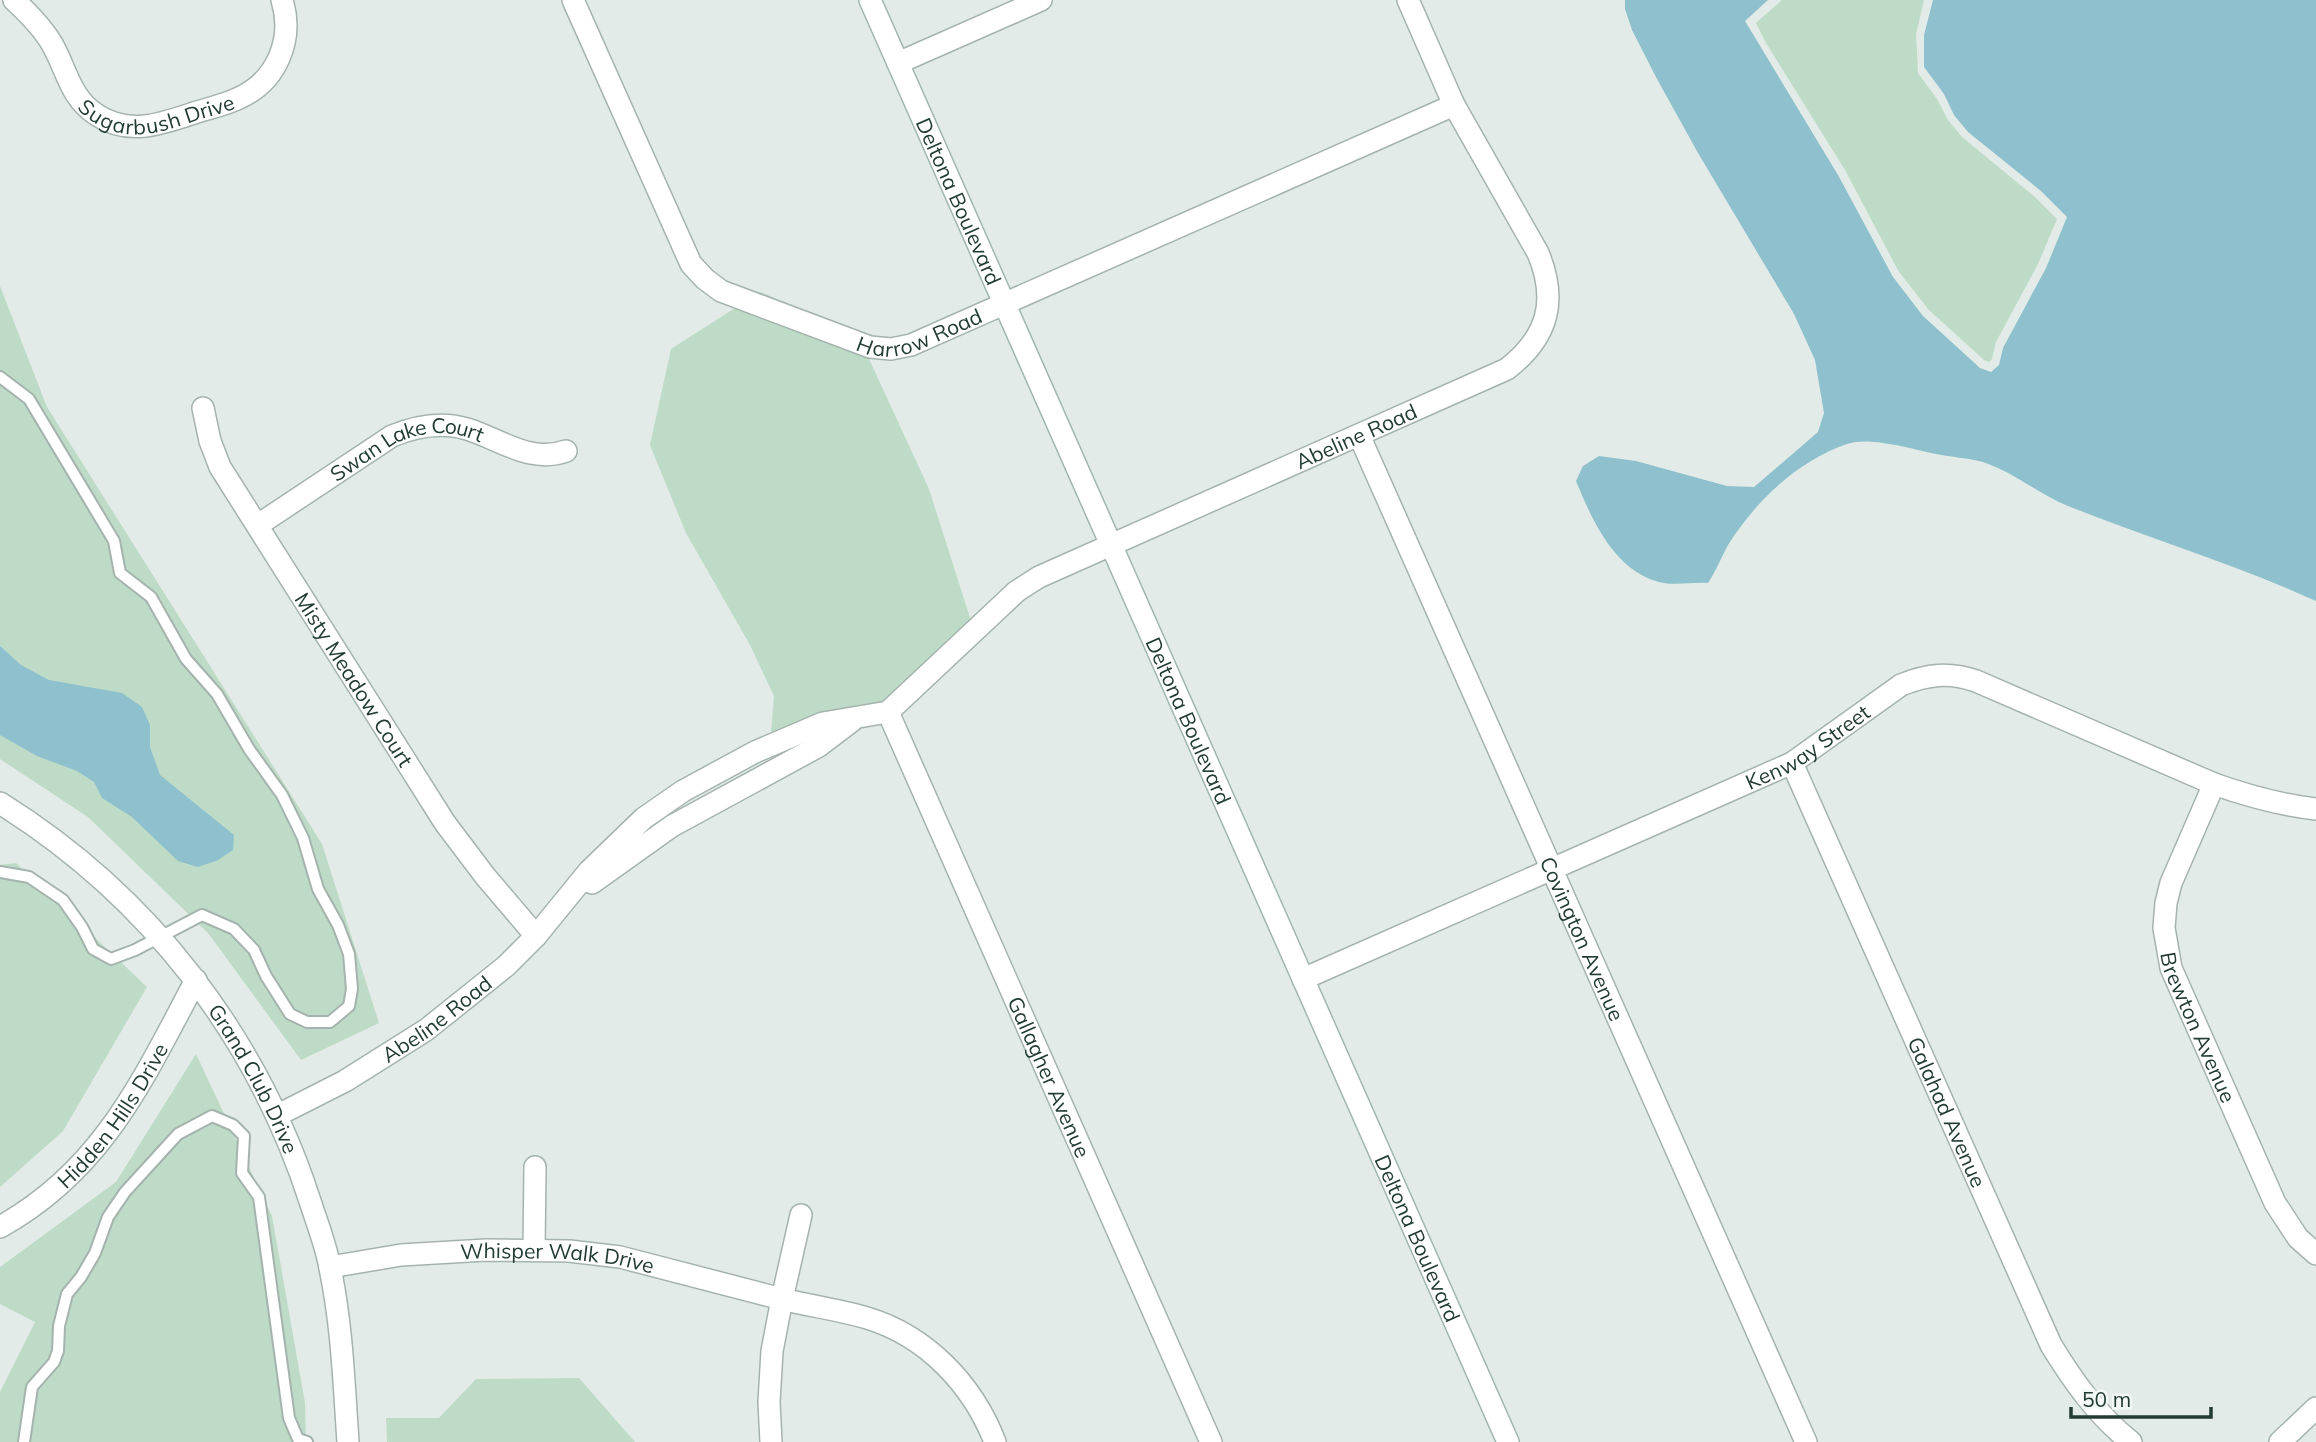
<svg xmlns="http://www.w3.org/2000/svg" width="2316" height="1442" font-family="Mulish,sans-serif">
<style>
.green{fill:#bddbc6}
.water{fill:#8ec1cd}
.lines{fill:none;stroke-linecap:round;stroke-linejoin:round}
.service-casing{stroke:#a5b3ae;stroke-width:14}
.minor-casing{stroke:#a5b3ae;stroke-width:24}
.secondary-casing{stroke:#a1b6b0;stroke-width:24}
.service{stroke:#fff;stroke-width:10}
.minor{stroke:#fff;stroke-width:21}
.secondary{stroke:#fff;stroke-width:21}
.labels{text-anchor:middle;dominant-baseline:central;stroke-width:7;stroke-linejoin:round;paint-order:stroke}
.street-label{font-size:21px;fill:#233b35;stroke:#f2f8f5}
</style>
<rect width="100%" height="100%" fill="#e2ebe7"/>
<g class="green">
<path d="M1782,0h142l-8,34 2,39 19,26 11,21 14,17 74,61 21,21 -19,45 -42,78 -4,17 -3,3 -5,-2 -55,-50 -30,-38 -54,-102 -79,-127 -10,-20z"/>
<path d="M0,286l47,121 275,437 57,179 -78,37 -93,-127 -120,-116 -88,-58z"/>
<path d="M760,292l97,41 72,156 42,132 -103,96 -98,29 4,-50 -24,-51 -64,-112 -36,-88 21,-96z"/>
<path d="M16,863l131,124 -84,144 -63,56v-322z"/>
<path d="M196,1054l76,162 33,187 1,39h-306v-50l35,-70 -35,-18v-37l116,-85z"/>
<path d="M579,1378l56,64h-248l-1,-24h53l37,-39z"/>
</g>
<g class="water">
<path d="M1625,0h143l-23,21 93,154 55,102 30,39 57,52 11,4 8,-7 4,-17 43,-80 21,-51 -26,-26 -73,-59 -14,-17 -10,-21 -20,-27v-32l9,-35h383v601c-81,-37 -166,-62 -248,-95 -29,-12 -55,-34 -85,-44 -15,-4 -32,-5 -47,-8 -24,-5 -67,-18 -89,-10 -50,17 -92,58 -119,101 -7,13 -12,26 -20,38 -15,-1 -35,3 -49,-1 -45,-12 -67,-62 -83,-101l7,-15 16,-10 37,5 91,25 27,1 64,-55 6,-19 -9,-53 -21,-46 -96,-161 -41,-74 -25,-49 -7,-21z"/>
<path d="M0,646l21,19 28,15 73,13 20,14 8,18v22l10,28 74,60 -1,15 -15,10 -20,7 -20,-6 -46,-44 -30,-19 -8,-16 -17,-11 -40,-15 -37,-21z"/>
</g>
<g class="lines">
<g class="service-casing">
<g id="service">
<path d="M0,377l29,22 85,142 6,32 31,24 35,62 31,35 32,55 33,46 21,43 15,51 20,36 11,29 3,35 -3,17 -19,16h-23l-17,-8 -24,-38 -12,-26 -20,-21 -32,-14 -67,35 -24,9 -18,-10 -11,-22 -19,-27 -34,-23 -29,-5"/>
<path d="M24,1442l8,-55 22,-25 4,-11 1,-25 8,-32 14,-17 14,-24 13,-36 17,-25 53,-58 34,-18 21,9 11,11 -2,37 17,24 30,221 9,21 9,3"/>
</g>
</g>
<g class="minor-casing">
<g id="minor">
<path id="s1" d="M14,0c14,13 29,28 38,44 15,26 18,54 45,71 32,21 64,9 97,-2 15,-5 31,-8 45,-15 38,-17 55,-59 43,-98"/>
<path id="s2" d="M573,0l118,264 14,15 16,12 149,56 21,2 20,-4 543,-240"/>
<path d="M898,63l143,-63"/>
<path id="s3" d="M203,408l7,33 10,26 225,356 40,53 51,60"/>
<path id="s4" d="M1359,435l447,1007"/>
<path id="s5" d="M258,525l134,-89c24,-10 49,-15 75,-7 33,10 63,35 99,22"/>
<path id="s6" d="M888,712l323,730"/>
<path id="s7" d="M1792,763l259,582c22,36 46,70 80,97"/>
<path id="s8" d="M2214,784l-43,99 -5,20 -2,25 7,40 104,235 23,35 18,16"/>
<path id="s9" d="M0,803c149,93 256,232 310,398 7,22 16,44 20,67 12,57 14,116 18,174"/>
<path d="M592,883l80,-57 147,-80 33,-25"/>
<path id="s10" d="M1303,979l489,-216 109,-78c27,-11 48,-13 75,-4l238,103c34,12 66,21 102,25"/>
<path id="s11" d="M278,1115l67,-34 81,-51 80,-64 30,-30 53,-65 55,-53 39,-27 72,-39 68,-29 65,-11 129,-121 22,-14 468,-208c41,-32 51,-68 31,-116l-84,-148 -46,-105"/>
<path id="s12" d="M0,1227c103,-57 143,-148 196,-247"/>
<path d="M534,1250l1,-83"/>
<path id="s13" d="M330,1267l71,-12 85,-5 83,1 51,6 162,42 19,-84"/>
<path d="M771,1442l-2,-40 3,-51 10,-52c28,7 58,11 85,19 60,18 106,67 128,124"/>
<path d="M2280,1442l36,-34"/>
</g>
</g>
<g class="secondary-casing">
<g id="secondary">
<path id="s14" d="M870,0l638,1442"/>
</g>
</g>
<use href="#service" class="service"/>
<use href="#minor" class="minor"/>
<use href="#secondary" class="secondary"/>
</g>
<g class="labels">
<g class="street-label">
<text stroke="none"><textPath href="#s1" startOffset="205">Sugarbush Drive</textPath></text>
<text stroke="none"><textPath href="#s14" startOffset="220">Deltona Boulevard</textPath></text>
<text stroke="none"><textPath href="#s2" startOffset="541">Harrow Road</textPath></text>
<text stroke="none"><textPath href="#s11" startOffset="1295">Abeline Road</textPath></text>
<text stroke="none"><textPath href="#s5" startOffset="172">Swan Lake Court</textPath></text>
<text stroke="none"><textPath href="#s3" startOffset="313">Misty Meadow Court</textPath></text>
<text stroke="none"><textPath href="#s14" startOffset="788">Deltona Boulevard</textPath></text>
<text stroke="none"><textPath href="#s10" startOffset="556">Kenway Street</textPath></text>
<text stroke="none"><textPath href="#s4" startOffset="551">Covington Avenue</textPath></text>
<text stroke="none"><textPath href="#s11" startOffset="186">Abeline Road</textPath></text>
<text stroke="none"><textPath href="#s8" startOffset="259">Brewton Avenue</textPath></text>
<text stroke="none"><textPath href="#s6" startOffset="399">Gallagher Avenue</textPath></text>
<text stroke="none"><textPath href="#s9" startOffset="380">Grand Club Drive</textPath></text>
<text stroke="none"><textPath href="#s7" startOffset="382">Galahad Avenue</textPath></text>
<text stroke="none"><textPath href="#s12" startOffset="161">Hidden Hills Drive</textPath></text>
<text stroke="none"><textPath href="#s14" startOffset="1354">Deltona Boulevard</textPath></text>
<text stroke="none"><textPath href="#s13" startOffset="229">Whisper Walk Drive</textPath></text>
</g>
</g>
<path d="M2071 1407v10h140v-10" fill="none" stroke="#233b35" stroke-width="3.5"/>
<text x="2082" y="1407" font-size="21" fill="#233b35" stroke="#f2f8f5" stroke-width="5" paint-order="stroke">50 m</text>
</svg>
